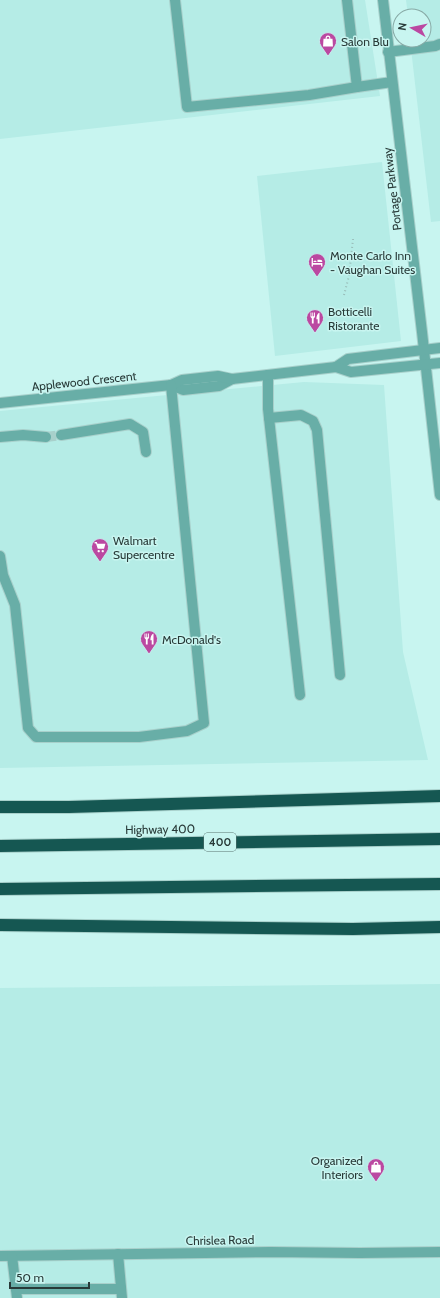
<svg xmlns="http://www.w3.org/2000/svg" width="440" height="1298" font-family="Cabin,sans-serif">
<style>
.built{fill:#b5ece6}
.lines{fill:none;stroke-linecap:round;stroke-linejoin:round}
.minor-tunnel{stroke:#a8d0cb;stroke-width:10;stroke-dasharray:10 5;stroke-linecap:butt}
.minor-casing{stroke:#a8d0cb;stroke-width:12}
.highway-casing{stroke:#a8d0cb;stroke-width:14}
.path{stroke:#98bcb8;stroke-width:2;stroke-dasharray:1 3;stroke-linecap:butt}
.minor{stroke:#68aea7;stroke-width:10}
.highway{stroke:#155752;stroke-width:12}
.labels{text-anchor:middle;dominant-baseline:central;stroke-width:3;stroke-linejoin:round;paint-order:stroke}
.shield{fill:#c8f5f0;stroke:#58726f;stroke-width:1}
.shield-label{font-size:11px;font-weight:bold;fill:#283a38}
.poi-label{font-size:12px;fill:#283a38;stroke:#c8f5f0;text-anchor:start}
.street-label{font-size:12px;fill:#283a38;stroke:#c8f5f0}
</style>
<rect width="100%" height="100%" fill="#c8f5f0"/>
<g class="built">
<path d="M0,0h365l15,96 -380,43z"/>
<path d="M406,0h34v221l-9,1 -21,-182h14v-24h-16z"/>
<path d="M382,162l19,179 -126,15 -18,-180z"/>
<path d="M304,382l80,3 19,267 25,108 -428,8v-357z"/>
<path d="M440,984v314h-440v-310z"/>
</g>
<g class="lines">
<path class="minor-tunnel" d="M46,437l15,-2"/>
<g class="minor-casing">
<g id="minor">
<path d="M175,0l12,107 122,-12 48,-8 35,-5"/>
<path d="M347,0l10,87"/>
<path d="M383,0l39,332 18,163"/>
<path d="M388,52l47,-6 5,-2"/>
<path d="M336,367l12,-8 92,-11"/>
<path d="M268,375v34l32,286"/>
<path d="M171,385l12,5 36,-4 13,-7"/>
<path d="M0,403l171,-18 11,-5 36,-4 14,3 104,-12 15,5 89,-9"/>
<path d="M269,418l32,-3 12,6 4,9 23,245"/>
<path d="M61,435l69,-11 13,8 3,20"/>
<path d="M0,437l23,-2 23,2"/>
<path d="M0,556l3,19 12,30 13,123 8,9h103l48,-6 17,-8 -33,-338"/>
<path d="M118,1254l4,44"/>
<path d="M0,1256l270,-4 90,1 80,-1"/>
<path d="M12,1256l5,42"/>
<path d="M16,1289h105"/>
</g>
</g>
<g class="highway-casing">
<g id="highway">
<path d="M0,807h69l371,-11"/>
<path d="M0,846l440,-7"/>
<path d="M0,889l440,-5"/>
<path d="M0,925l353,4 87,-2"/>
</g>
</g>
<path class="path" d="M344,295l5,-19 4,-37"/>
<use href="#minor" class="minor"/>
<use href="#highway" class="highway"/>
</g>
<defs>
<g id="shop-pin" transform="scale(0.9)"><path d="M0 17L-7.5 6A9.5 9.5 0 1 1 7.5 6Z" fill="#bb48a1" stroke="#c8f5f0"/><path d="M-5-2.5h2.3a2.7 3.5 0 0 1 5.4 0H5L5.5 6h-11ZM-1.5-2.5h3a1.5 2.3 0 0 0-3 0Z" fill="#fff"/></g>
<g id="hotel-pin" transform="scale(0.9)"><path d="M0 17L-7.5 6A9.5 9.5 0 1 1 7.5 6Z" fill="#bb48a1" stroke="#c8f5f0"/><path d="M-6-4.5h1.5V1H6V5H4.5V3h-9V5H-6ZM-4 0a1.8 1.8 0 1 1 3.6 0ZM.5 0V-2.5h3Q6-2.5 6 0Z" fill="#fff"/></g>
<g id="restaurant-pin" transform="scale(0.9)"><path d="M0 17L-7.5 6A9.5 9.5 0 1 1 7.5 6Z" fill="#bb48a1" stroke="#c8f5f0"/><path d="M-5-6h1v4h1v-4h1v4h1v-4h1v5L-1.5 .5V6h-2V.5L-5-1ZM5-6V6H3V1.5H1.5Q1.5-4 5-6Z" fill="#fff"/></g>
<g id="supermarket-pin" transform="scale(0.9)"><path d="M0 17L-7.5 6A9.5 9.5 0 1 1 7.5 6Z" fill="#bb48a1" stroke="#c8f5f0"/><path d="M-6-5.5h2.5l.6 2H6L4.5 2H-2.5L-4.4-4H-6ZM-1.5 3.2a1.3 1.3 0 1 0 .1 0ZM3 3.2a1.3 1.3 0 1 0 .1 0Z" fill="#fff"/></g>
</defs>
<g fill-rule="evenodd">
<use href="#shop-pin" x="328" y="41"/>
<use href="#hotel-pin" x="317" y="262"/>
<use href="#restaurant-pin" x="315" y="318"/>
<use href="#supermarket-pin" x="100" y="547"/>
<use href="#restaurant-pin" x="149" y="639"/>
<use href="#shop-pin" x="376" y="1167"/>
</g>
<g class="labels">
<rect class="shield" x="204" y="833" width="32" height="18" rx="3"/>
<g class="shield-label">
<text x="220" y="842">400</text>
</g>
<g class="poi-label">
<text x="341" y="41">Salon Blu</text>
<text x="330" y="255">Monte Carlo Inn<tspan x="330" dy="14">- Vaughan Suites</tspan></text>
<text x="328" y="311">Botticelli<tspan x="328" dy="14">Ristorante</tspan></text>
<text x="113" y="540">Walmart<tspan x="113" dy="14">Supercentre</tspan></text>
<text x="162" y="639">McDonald's</text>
<text x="363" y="1160" text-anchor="end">Organized<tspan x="363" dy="14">Interiors</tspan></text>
</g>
<g class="street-label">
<text transform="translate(392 189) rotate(-97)">Portage Parkway</text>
<text transform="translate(84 381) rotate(-6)">Applewood Crescent</text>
<text transform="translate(160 829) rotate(-1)">Highway 400</text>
<text transform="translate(220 1240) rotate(-1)">Chrislea Road</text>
</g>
</g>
<g transform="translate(412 28) rotate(279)"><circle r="19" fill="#c8f5f0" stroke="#88aaa6"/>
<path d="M0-3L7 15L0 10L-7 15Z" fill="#bb48a1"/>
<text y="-6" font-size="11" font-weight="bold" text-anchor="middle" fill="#283a38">N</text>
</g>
<path d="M10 1282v6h79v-6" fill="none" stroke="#283a38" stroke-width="2"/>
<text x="16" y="1282" font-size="12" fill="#283a38" stroke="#c8f5f0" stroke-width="3" paint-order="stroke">50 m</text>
</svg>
